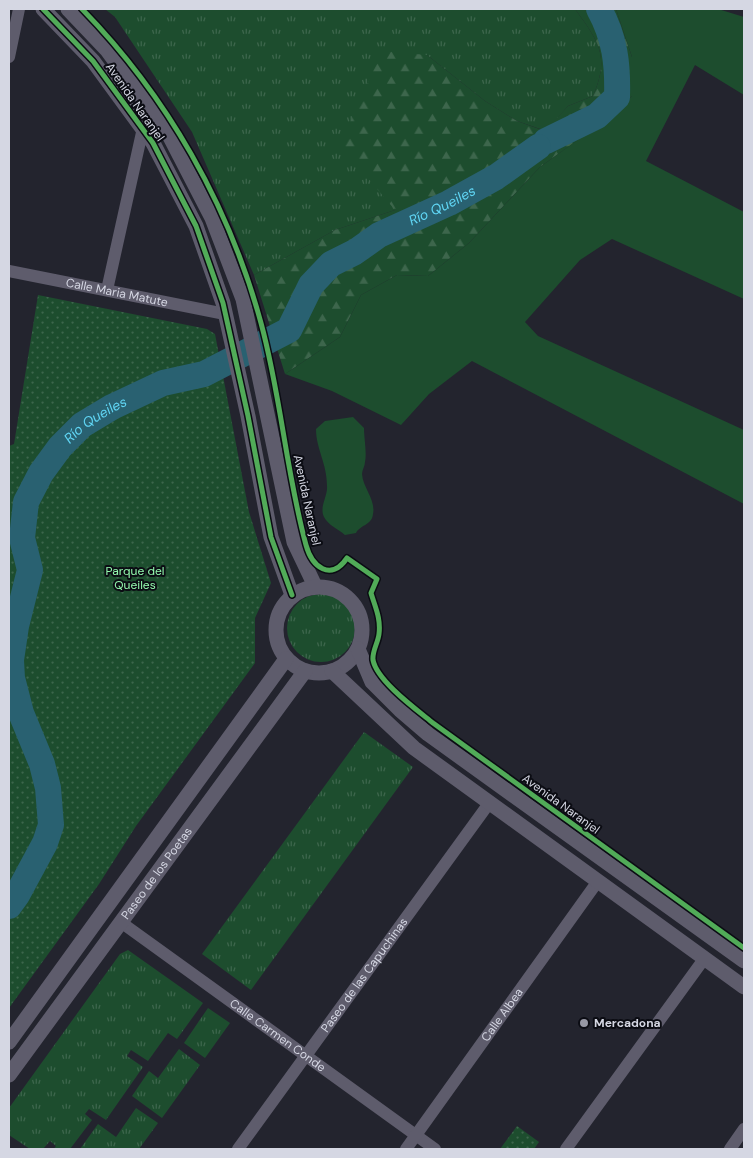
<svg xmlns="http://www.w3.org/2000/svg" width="753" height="1158" font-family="'DM Sans',sans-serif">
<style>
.grass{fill:url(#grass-tufts)}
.forest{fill:url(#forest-firs)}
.park{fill:url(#park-dots)}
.garden{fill:#1d4d2e}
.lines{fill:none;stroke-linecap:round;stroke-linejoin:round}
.river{stroke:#296171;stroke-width:26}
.minor{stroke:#5e5c6c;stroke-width:12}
.tertiary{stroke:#5e5c6c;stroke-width:15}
.cycleway-casing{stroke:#0b0c13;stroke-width:8}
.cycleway{stroke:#51ab58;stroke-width:5}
.poi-dot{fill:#9798a4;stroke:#0b0c13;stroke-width:2}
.labels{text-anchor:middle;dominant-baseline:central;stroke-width:4;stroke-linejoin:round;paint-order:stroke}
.street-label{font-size:12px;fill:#d5d7e3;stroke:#0b0c13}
.park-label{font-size:12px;fill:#94faae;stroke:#0b0c13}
.poi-label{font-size:12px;font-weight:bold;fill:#d5d7e3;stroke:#0b0c13;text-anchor:start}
.water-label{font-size:14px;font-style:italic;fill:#60d5f4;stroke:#0b0c13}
</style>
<defs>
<pattern id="grass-tufts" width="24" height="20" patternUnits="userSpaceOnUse" patternTransform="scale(1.25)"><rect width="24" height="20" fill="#1d4d2e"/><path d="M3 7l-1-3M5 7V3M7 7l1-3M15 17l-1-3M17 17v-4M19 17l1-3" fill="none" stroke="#3d664c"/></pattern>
<pattern id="forest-firs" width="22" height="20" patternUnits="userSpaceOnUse" patternTransform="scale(1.25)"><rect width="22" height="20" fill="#1d4d2e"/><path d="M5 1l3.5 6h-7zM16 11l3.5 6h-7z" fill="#3d664c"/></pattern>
<pattern id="park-dots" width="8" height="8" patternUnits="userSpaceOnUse" patternTransform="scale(1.25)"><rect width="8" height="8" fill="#1d4d2e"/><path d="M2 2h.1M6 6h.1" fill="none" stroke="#3d664c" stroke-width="1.8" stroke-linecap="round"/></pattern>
</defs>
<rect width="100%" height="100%" fill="#23242e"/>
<g class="grass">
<path d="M105,9h470c24,33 35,47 18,87l-25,10 -22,25 -29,-10 -32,-20 -58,-46 -32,155 -60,20 -81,45 -62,-143 -77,-115z"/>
<circle cx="321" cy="628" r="34"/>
<path d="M364,732l49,35 -162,223 -49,-36z"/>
<path d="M128,950l75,53 -26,36 -9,-6 -20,28 -17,-11 -4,6 16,11 -37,53 -17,-11 -4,5 7,6 -22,29h-16l2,-3 -6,-5 -7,8h-13l-21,-14v-27l111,-154z"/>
<path d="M208,1008l22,15 -25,35 -21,-15z"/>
<path d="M179,1049l21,16 -38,53 -30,-22 17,-25 9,7z"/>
<path d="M136,1108l22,15 -19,26h-59l18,-25 18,13z"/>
</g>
<path class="forest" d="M575,9h41l16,48v39l-16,17 -76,54 -71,76 -41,33 -31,-1 -36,20 -21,42 -55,37 -31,-99 81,-45 60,-20 -55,-65 42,-94 45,4 58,46 32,20 28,10 23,-25 25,-10c17,-40 6,-54 -18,-87z"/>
<g class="park">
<path d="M38,295l169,34 8,5 34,178 22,71 -16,35v45l-119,163 -37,58 -90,124v-562l5,-2z"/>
<path d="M517,1126l22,16 -5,7h-34z"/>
</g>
<g class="garden">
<path d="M616,9h102l26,8v78l-49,-30 -49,96 98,51v87l-132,-60 -32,21 -55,62 13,14 206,94v74l-272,-143 -43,33 -28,31 -69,-34 -47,-17 55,-37 21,-42 36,-20 31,1 41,-33 71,-76 75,-54 17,-17v-39z"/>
<path d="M353,417l11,11c0,10 3,25 1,34 0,4 -3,8 -3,12 1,14 14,26 11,40 -1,11 -13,11 -17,19l-11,2c-7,-6 -17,-10 -21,-18 -5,-10 4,-21 3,-31 0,-23 -11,-37 -11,-57l9,-8z"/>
</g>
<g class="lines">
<g class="river">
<path d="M546,141l51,-25 20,-19c1,-33 -2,-59 -18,-88"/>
<path id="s1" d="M9,906l8,-11 28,-52 6,-18 -3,-37 -6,-24 -21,-51 -9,-35 -1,-18 5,-34 14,-56 -8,-32 4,-36 15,-29 19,-26 22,-22 30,-18 51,-24 41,-9 85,-44 22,-45 20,-21 24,-12 24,-17 70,-32 47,-26 42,-30"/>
</g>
<g class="minor">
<path d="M9,57l10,-48"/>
<path id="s2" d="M9,271l216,43"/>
<path d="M107,290l36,-162"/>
<path id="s3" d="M122,923l313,226"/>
<path id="s4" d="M238,1149l252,-347"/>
<path id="s5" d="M406,1149l192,-268"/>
<path d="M566,1149l138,-190"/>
<path d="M730,1149l14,-20"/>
</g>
<g class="tertiary">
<path d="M43,9l50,52 60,82 43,83 27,77 25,113 23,121 21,58"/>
<path d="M68,9l39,41 61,83 44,85 31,81 51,243 21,44"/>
<circle cx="319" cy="630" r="43"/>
<path d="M358,649l14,33 28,28 28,24 316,227"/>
<path d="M332,671l82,77 330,239"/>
<path d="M9,1042l277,-383"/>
<path id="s6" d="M9,1075l296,-404"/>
</g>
<g class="cycleway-casing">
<g id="cycleway">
<path d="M43,9l50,52 60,82 43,83 27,77 25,113 23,121 21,58"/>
<path d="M82,9c85,87 147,196 179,314 20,73 25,149 45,222 6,22 25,37 41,13l30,21 -6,14c4,14 10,25 8,41 -1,9 -7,17 -6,26 4,21 44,50 60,63l311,225"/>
</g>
</g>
<use href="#cycleway" class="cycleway"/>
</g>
<circle class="poi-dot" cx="584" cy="1023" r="5"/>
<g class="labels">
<g class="street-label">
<text transform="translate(135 102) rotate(55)">Avenida Naranjel</text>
<text stroke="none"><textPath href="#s2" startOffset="110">Calle Maria Matute</textPath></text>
<text transform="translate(307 500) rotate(78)">Avenida Naranjel</text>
<text transform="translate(561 804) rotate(36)">Avenida Naranjel</text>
<text stroke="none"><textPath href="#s6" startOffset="250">Paseo de los Poetas</textPath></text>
<text stroke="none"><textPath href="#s4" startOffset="215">Paseo de las Capuchinas</textPath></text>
<text stroke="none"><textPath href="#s5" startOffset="165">Calle Albea</textPath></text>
<text stroke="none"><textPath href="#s3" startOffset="192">Calle Carmen Conde</textPath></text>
</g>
<g class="park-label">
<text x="135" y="571">Parque del<tspan x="135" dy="14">Queiles</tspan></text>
</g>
<g class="poi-label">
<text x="594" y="1023">Mercadona</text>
</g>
<g class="water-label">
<text stroke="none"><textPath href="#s1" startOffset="954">Río Queiles</textPath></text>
<text stroke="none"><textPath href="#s1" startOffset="534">Río Queiles</textPath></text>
</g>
</g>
<rect width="753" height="1158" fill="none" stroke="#d5d7e3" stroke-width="20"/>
</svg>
